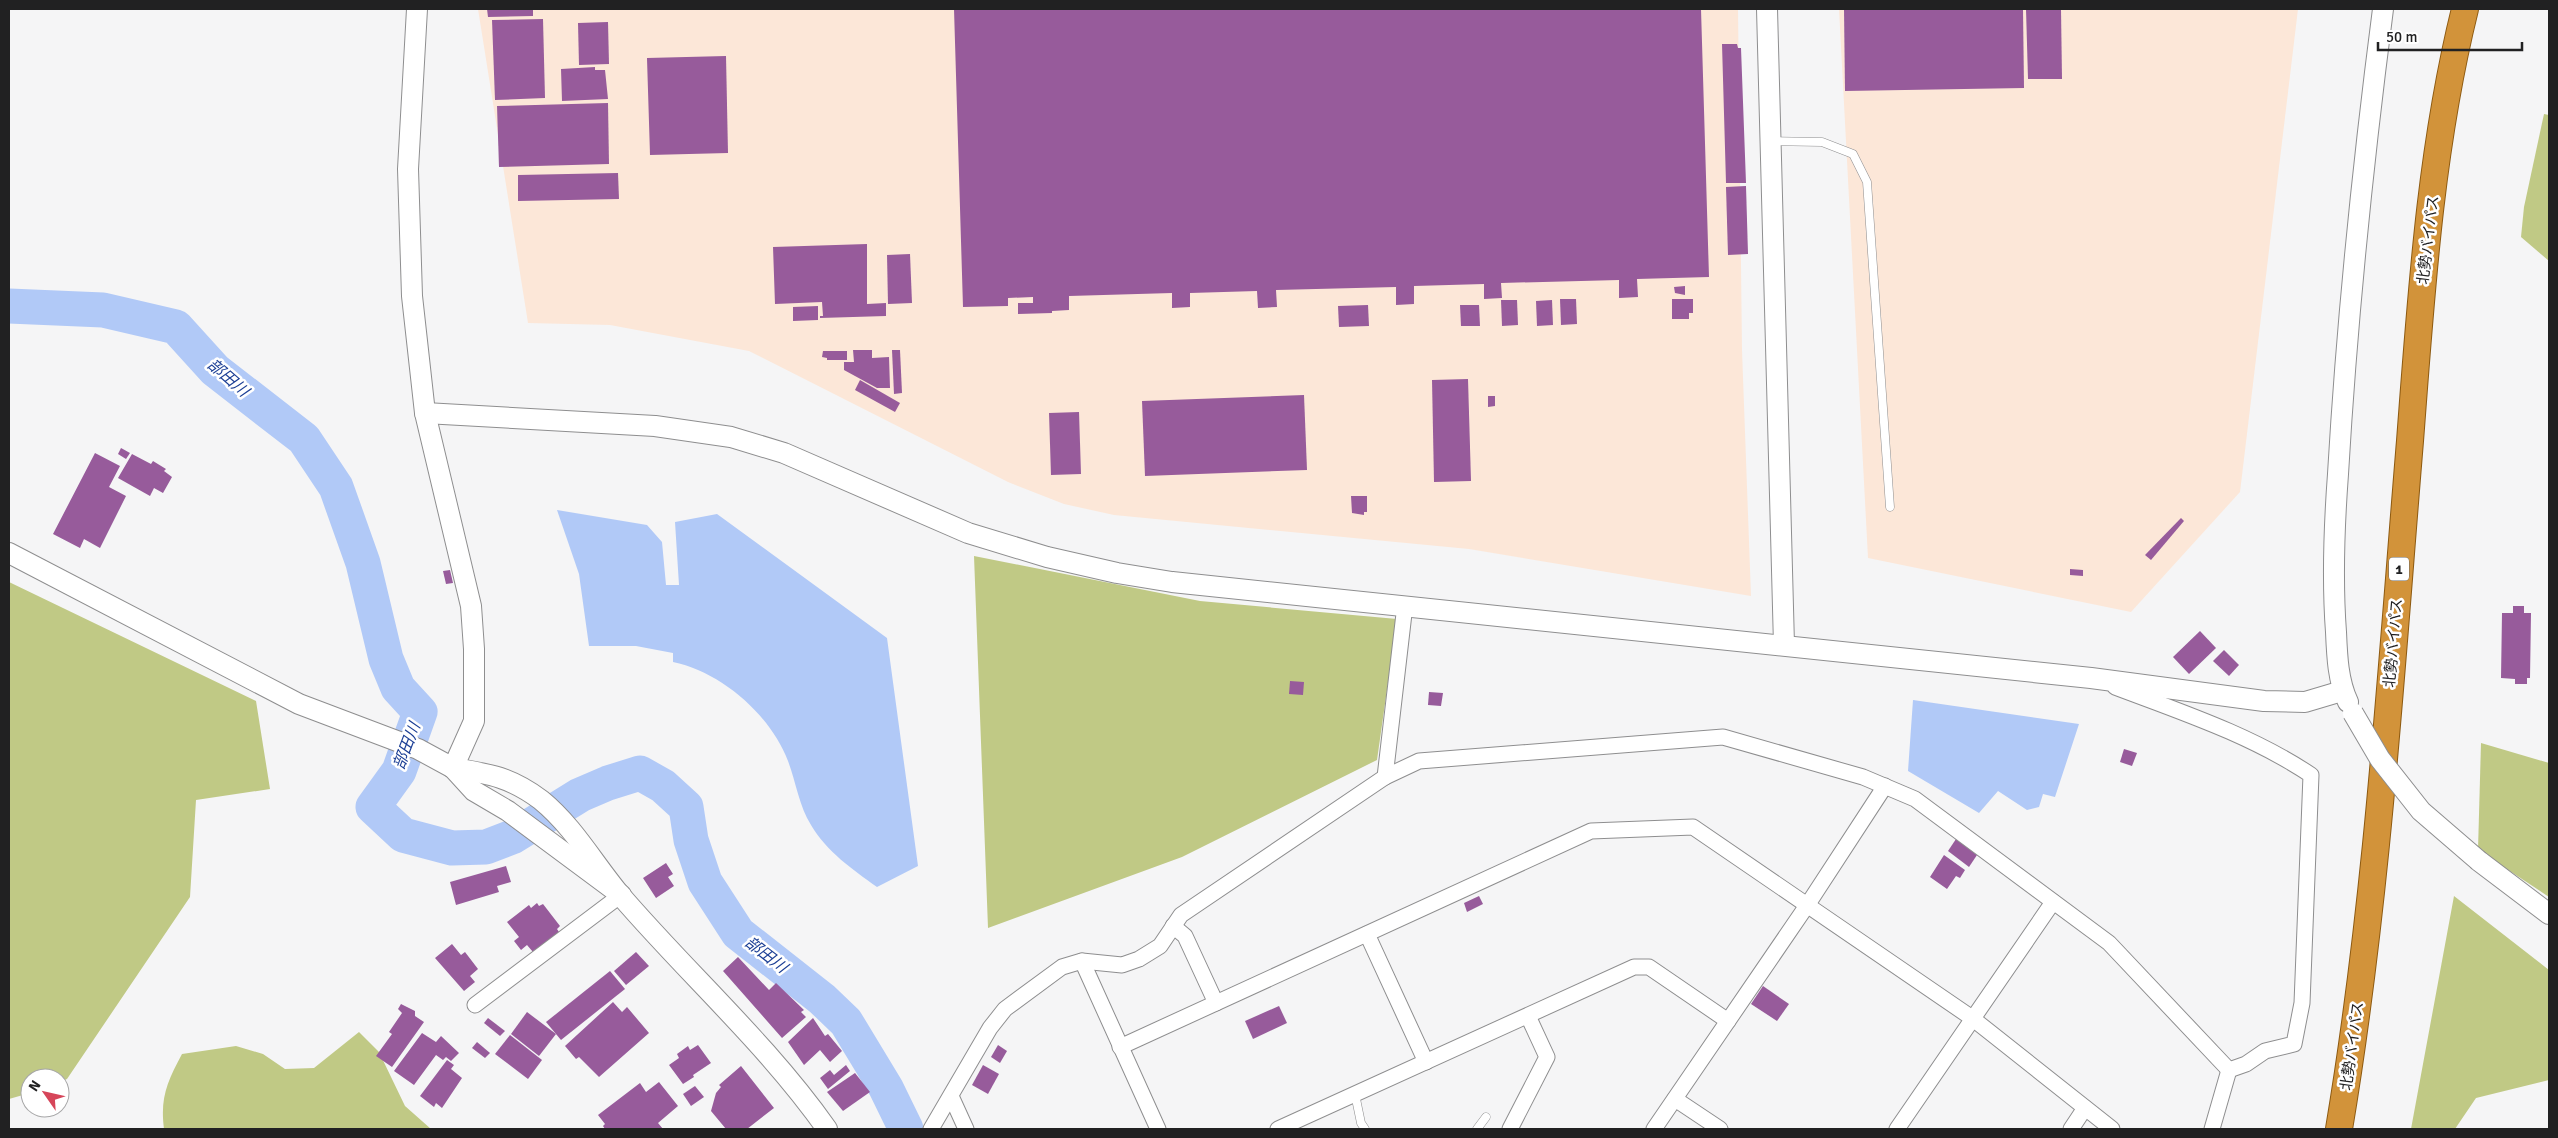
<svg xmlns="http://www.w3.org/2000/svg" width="2558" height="1138" font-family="Signika,'Noto Sans JP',sans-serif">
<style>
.industrial{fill:#fce7d8}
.green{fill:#c0c985}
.water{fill:#b1c9f7}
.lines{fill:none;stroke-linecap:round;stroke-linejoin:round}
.river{stroke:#b1c9f7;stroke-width:35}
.building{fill:#975b9b}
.service-casing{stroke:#8e8e8f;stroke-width:9}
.minor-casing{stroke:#8e8e8f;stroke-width:17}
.tertiary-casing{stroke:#8e8e8f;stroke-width:22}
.trunk-casing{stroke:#8d5a11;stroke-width:28}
.service{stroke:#fff;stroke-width:8}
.minor{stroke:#fff;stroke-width:15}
.tertiary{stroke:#fff;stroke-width:20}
.trunk{stroke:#d2933a;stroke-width:26}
.tertiary-bridge-casing{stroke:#8e8e8f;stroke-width:22;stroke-linecap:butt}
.tertiary-bridge{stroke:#fff;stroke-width:20}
.labels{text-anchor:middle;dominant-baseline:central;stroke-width:5;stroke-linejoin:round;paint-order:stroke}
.shield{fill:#fff;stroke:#646464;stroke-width:1}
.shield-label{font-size:14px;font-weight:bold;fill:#212122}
.street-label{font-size:15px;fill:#212122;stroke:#fff}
.water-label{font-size:16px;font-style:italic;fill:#1c3f95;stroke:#fff}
</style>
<rect width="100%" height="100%" fill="#f5f5f6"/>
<g class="industrial">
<path d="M478,9h1260l4,341 9,246 -282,-47 -355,-34 -50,-11 -56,-22 -259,-131 -139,-26 -82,-2z"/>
<path d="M1839,9h459l-58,483 -109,120 -263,-54z"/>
</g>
<g class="green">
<path d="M2544,114l5,1v146l-28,-24 3,-30z"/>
<path d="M974,556l226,45 197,18 -20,141 -195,97 -194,71z"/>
<path d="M9,582l247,119 14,88 -74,11 -6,97 -123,182 -7,3v-4h-30v15l-21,6z"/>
<path d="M2481,743l68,20v134l-71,-47z"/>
<path d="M2454,896l95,74v110l-73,18 -21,31h-44z"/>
<path d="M359,1032l20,20 26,54 26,23h-267c-4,-31 3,-47 18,-75l54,-8 27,8 22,15 29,-1z"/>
</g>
<g class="water">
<path d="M557,510l90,15 15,17 4,43h13l-4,-63 42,-8 170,124 31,228 -41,21c-25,-18 -50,-35 -66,-62 -12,-19 -15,-43 -23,-64 -18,-47 -67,-89 -115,-99v-9l-37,-7h-47l-10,-72z"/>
<path d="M1913,700l166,24 -24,73 -12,-3 -4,13 -12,3 -29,-19 -19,22 -71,-42z"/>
</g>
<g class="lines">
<path class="river" d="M9,306l94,4 73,17 39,43 89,69 32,48 27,76 23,96 12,29 22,24 -21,59 -26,36 30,28 49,13 34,-1 26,-10 68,-42 28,-12 32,-10 23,13 23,21 5,33 14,42 33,51 84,66 24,23 40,66 20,41"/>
</g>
<g class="building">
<path d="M487,9h46v7l-45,1z"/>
<path d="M954,9h747l8,268 -72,2 1,18 -19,1v-18l-118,3 1,15 -18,1v-15l-70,2v18l-18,1v-18l-120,3 1,17 -19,1 -1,-17 -67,2v14l-18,1v-15l-103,3v14l-17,1v2l-34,1v-11h15v-6l-25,1v8l-45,1z"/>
<path d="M1844,9h179l1,79 -179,3z"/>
<path d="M2026,9h35l1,70h-34z"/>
<path d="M543,19l2,79 -50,2 -3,-80z"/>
<path d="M608,22l1,42 -30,1 -1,-42z"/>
<path d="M1722,44h15l1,4h3l5,135h-20z"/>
<path d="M726,56l2,97 -78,2 -3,-97z"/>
<path d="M595,67v3h10l3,29 -46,2 -1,-32z"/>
<path d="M608,103l1,61 -110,3 -2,-61z"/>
<path d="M618,173l1,26 -101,2v-26z"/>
<path d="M1746,186l2,68 -20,1 -2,-68z"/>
<path d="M867,244v60l19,-1v13l-66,2v-2h3l-1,-14 -47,2 -2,-57z"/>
<path d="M910,254l2,49 -24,1 -1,-49z"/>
<path d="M1685,286v9l-10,-2 -1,-6z"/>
<path d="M1560,299h16l1,25 -16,1z"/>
<path d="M1672,299h21v14h-4v6h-17z"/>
<path d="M1501,300h16l1,25 -16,1z"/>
<path d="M1552,300l1,25 -16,1 -1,-25z"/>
<path d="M1368,305l1,21 -30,1 -1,-21z"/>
<path d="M1460,305h19l1,21h-19z"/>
<path d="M818,306v14l-25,1v-14z"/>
<path d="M853,350h19v8l17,-1 1,31h-13l-33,-18v-8h10z"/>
<path d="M892,350h8l2,43 -8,1z"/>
<path d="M823,351h24v9h-20v-2l-5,-1z"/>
<path d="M1468,379l3,102 -37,1 -2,-102z"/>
<path d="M860,380l40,23 -5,9 -40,-22z"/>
<path d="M1304,395l3,75 -162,6 -3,-75z"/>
<path d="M1488,396h7v10l-7,1z"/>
<path d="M1079,412l2,62 -30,1 -2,-62z"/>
<path d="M121,448l9,5 -4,6 -8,-5z"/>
<path d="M95,453l25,13 -11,21 17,9 -26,52 -16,-9 -4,9 -27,-14z"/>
<path d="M132,454l19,10 2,-3 13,8 -2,2 8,6 -9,16 -9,-5 -4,8 -32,-18z"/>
<path d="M1351,496h16v16h-3v3l-12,-2z"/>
<path d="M2181,518l3,3 -33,39 -6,-5z"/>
<path d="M2070,569l13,1v6l-13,-1z"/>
<path d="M450,570l3,13 -7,1 -3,-13z"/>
<path d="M2513,606h11v7h7l-1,65h-3v6h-12v-5l-14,-1 1,-65h11z"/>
<path d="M2200,631l16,17 -27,26 -16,-17z"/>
<path d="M2224,650l15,15 -10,11 -16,-15z"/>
<path d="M1290,681l14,1 -1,13 -14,-1z"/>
<path d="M1429,692l14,1 -2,13 -13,-1z"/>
<path d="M2124,749l13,4 -5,13 -12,-4z"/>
<path d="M1956,839l21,16 -8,12 -21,-16z"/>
<path d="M1944,855l21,15 -5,8 -4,-2 -9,13 -17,-12z"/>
<path d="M666,863l7,11 -5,3 6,9 -18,12 -13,-20z"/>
<path d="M506,866l5,16 -14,4 2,6 -43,13 -6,-23z"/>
<path d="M1479,896l4,8 -16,8 -3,-9z"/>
<path d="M537,903l2,3 4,-2 17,22 -3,3 2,3 -26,20 -6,-7 -6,5 -7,-9 5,-4 -12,-15 22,-17 2,3z"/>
<path d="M452,944l9,11 4,-3 13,17 -8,7 5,6 -11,9 -29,-33z"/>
<path d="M636,952l13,14 -23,19 -12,-14z"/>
<path d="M738,957l31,33 7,-7 28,27 -3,2 5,5 -24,21 -59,-67z"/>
<path d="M610,971l15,18 -64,51 -15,-18z"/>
<path d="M1763,986l26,18 -12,17 -26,-17z"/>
<path d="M613,1002l9,10 5,-5 22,26 -50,44 -20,-20 -3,2 -11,-13z"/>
<path d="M401,1004l14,7v5l9,6 -32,45 -16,-11 16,-22 -3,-2 13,-19 -4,-4z"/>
<path d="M1279,1006l8,17 -34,16 -8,-18z"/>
<path d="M527,1012l29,22 -17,22 -28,-22z"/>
<path d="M488,1018l17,13 -5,5 -16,-13z"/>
<path d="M813,1018l12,18 3,-2 14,17 -12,11 -10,-12 -16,15 -16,-23z"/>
<path d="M422,1033l14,9 5,-6 18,17 -8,8 -5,-4 -3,3 -7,-5 -22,30 -20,-14z"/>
<path d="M510,1035l32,25 -14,19 -33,-25z"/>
<path d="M477,1042l13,11 -5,5 -13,-10z"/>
<path d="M698,1045l13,18 -18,12 1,2 -11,7 -14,-19 10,-7 -2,-4 11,-8 2,4z"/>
<path d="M998,1045l9,6 -7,12 -9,-6z"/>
<path d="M447,1060l7,5 -3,4 11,9 -20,30 -6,-5 -2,4 -14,-11z"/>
<path d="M846,1065l4,6 -22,18 -8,-11 10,-8 4,5z"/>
<path d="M983,1065l16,9 -11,20 -16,-9z"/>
<path d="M741,1066l33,42 -27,21h-21l-15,-18 5,-18 5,-6 -2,-2z"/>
<path d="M855,1073l15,19 -27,19 -16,-19z"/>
<path d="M659,1082l19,24 -20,17 5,6h-58l-2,-3 2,-2 -7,-9 42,-32 6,9z"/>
<path d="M695,1086l9,11 -13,9 -8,-12z"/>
</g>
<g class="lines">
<g class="service-casing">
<g id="service">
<path d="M1771,141l51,1 31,12 14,28 23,325"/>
<path d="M1355,1094l6,29 4,6"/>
<path d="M1477,1129l9,-12"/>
</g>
</g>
<g class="minor-casing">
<g id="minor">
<path d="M2115,687c66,25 136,48 196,88l-9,228 -8,41 -29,7 -19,13 -17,6"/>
<path d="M1385,777l20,-172"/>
<path d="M1173,926l12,10 31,67"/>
<path d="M1367,934l59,128"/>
<path d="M1082,961l76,168"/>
<path d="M475,1005l146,-110"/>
<path d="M1120,1047l471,-216 102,-4 279,191 140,111"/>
<path d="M951,1096l15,33"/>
<path d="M1675,1099l45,30"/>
<path d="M931,1129l59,-101 15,-19 57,-42 20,-6 40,4 17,-6 21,-13 21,-31 204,-138 34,-16 304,-24 140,40 52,22 194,144 120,127"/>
<path d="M1278,1129l356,-162h15l79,54"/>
<path d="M1510,1129l37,-72 -19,-41"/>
<path d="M1654,1129l154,-225 77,-118"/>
<path d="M1897,1129l156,-227"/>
<path d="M2071,1129l14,-21"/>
<path d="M2212,1129l17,-59"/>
</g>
</g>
<g class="tertiary-casing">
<g id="tertiary">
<path d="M417,9l-9,160 4,127 13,117 46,193 3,43v72l-21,47"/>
<path d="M1767,9l17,636"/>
<path d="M425,413l230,13 76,11 53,16 184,80 79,24 70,16 55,9 919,96 173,23 41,1 37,-11"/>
<path d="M9,553l290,151 119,45 35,19 21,23 34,20 113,84"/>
<path d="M2348,702c-10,-21 -11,-46 -12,-70 -4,-53 -2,-104 2,-158 9,-155 25,-311 45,-465"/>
<path d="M453,768c37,6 57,9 88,32 33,27 53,64 80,96 68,79 146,148 206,233"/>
<path d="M2479,861l70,53"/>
</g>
</g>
<g class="trunk-casing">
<path id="trunk" d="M2339,1129c38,-227 52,-458 71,-688 11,-144 20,-291 55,-432"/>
</g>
<use href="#service" class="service"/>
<use href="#minor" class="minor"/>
<use href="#tertiary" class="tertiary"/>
<use href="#trunk" class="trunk"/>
<g class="tertiary-bridge-casing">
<path id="tertiary-bridge" d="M2353,713l27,46 41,52 58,50"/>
</g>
<use href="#tertiary-bridge" class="tertiary-bridge"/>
</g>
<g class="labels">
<rect class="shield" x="2389" y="557.5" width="20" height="23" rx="4"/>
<g class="shield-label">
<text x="2399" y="569">1</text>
</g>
<g class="street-label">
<text transform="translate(2428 240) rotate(-83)">北勢バイパス</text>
<text transform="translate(2393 643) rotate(-85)">北勢バイパス</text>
<text transform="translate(2352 1046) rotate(-82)">北勢バイパス</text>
</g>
<g class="water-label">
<text transform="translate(228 378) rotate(41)">部田川</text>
<text transform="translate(407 746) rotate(-69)">部田川</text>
<text transform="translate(766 955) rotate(38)">部田川</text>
</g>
</g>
<rect width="2558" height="1138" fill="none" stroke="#212122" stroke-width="20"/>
<g transform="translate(45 1093) rotate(304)"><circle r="24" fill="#ffffff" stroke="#a6a6a7"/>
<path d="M0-4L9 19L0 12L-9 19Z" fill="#d64559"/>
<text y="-8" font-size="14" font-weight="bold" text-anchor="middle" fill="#212122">N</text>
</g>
<path d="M2378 42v8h144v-8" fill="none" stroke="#212122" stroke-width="2.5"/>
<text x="2386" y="42" font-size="15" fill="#212122" stroke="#ffffff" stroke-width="4" paint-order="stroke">50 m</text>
</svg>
